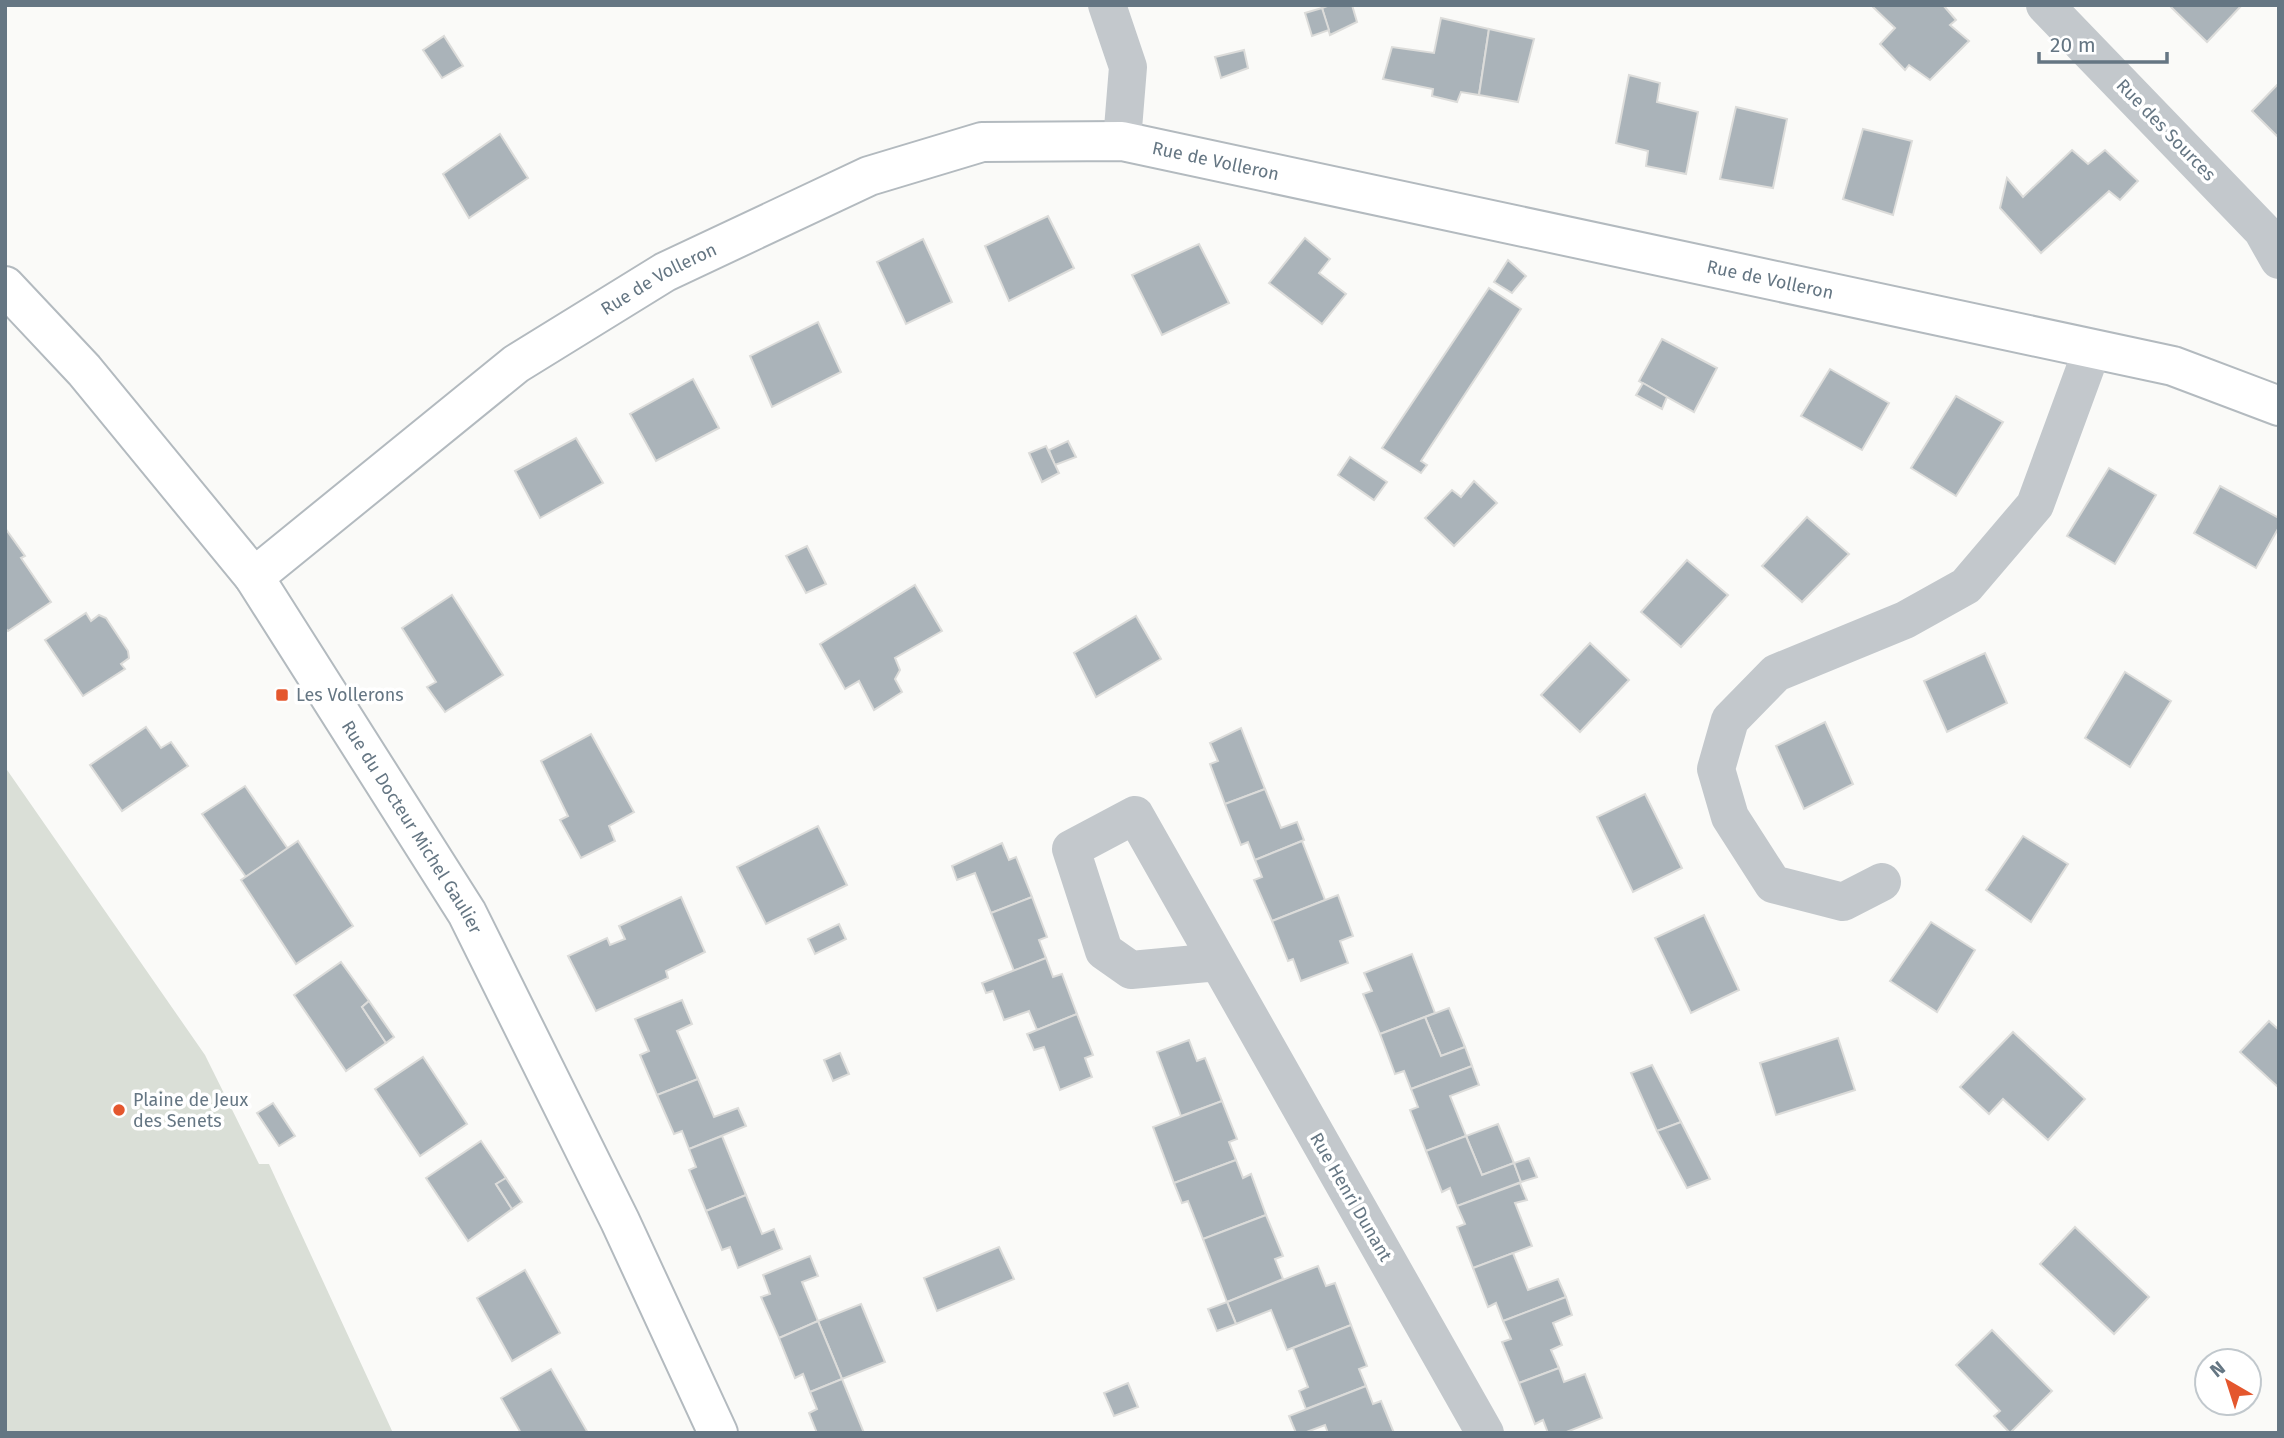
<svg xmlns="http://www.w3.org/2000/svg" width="2284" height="1438" font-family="'Fira Sans',sans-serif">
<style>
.green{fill:#dadfd7}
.building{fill:#aab3b9;stroke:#dcdcda;stroke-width:2}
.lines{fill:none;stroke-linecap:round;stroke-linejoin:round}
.secondary-casing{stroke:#b3babf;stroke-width:42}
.street{stroke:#c3c8cc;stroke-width:38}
.secondary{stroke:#fff;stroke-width:38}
.poi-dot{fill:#e4572e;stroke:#fff;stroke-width:2.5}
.labels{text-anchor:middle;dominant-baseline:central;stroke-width:7;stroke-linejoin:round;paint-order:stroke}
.street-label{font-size:18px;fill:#657683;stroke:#fff}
.poi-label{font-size:18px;fill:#657683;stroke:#fff;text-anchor:start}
</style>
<rect width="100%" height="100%" fill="#fafaf8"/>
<path class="green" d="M5,767l200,288 54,109h10l124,269h-388z"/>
<g class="building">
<path d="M1330,5h22l5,17 -27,13 -8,-27z"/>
<path d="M1943,5l13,15 -6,5 19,16 -39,39 -21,-15 -4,5 -25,-26 15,-16 -23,-22z"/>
<path d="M2172,5h70l-35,37 -36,-35z"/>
<path d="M1322,8l7,22 -17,6 -7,-23z"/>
<path d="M1441,18l48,11 -10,66 -18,-3 -4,10 -25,-6 1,-7 -50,-10 9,-32 42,6z"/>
<path d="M1489,29l45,10 -16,63 -39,-7z"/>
<path d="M444,36l19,30 -21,12 -19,-28z"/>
<path d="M1244,50l4,18 -27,10 -6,-21z"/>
<path d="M1629,75l31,8 -3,19 41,10 -12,62 -40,-8 2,-15 -32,-8z"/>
<path d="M2279,83v55l-27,-27z"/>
<path d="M1736,107l51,12 -14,69 -53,-9z"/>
<path d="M1863,129l49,12 -19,74 -50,-16z"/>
<path d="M500,134l28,44 -59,40 -26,-44z"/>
<path d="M2072,150l16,14 17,-14 33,31 -18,19 -11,-9 -68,62 -41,-45 7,-30 16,19z"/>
<path d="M1048,216l26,52 -65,33 -24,-55z"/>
<path d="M1305,238l25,21 -11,14 27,21 -24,30 -53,-41z"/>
<path d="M923,239l29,63 -46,22 -29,-62z"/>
<path d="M1199,244l30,59 -67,32 -30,-60z"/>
<path d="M1508,260l18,16 -14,17 -18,-11z"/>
<path d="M1489,288l32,21 -100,152 6,4 -6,8 -39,-25z"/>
<path d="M818,322l23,50 -69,35 -22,-51z"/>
<path d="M1662,339l55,29 -23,44 -55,-31z"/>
<path d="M1830,369l59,34 -27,47 -61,-34z"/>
<path d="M693,379l26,49 -63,33 -26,-47z"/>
<path d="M1643,383l24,14 -5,12 -26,-14z"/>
<path d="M1956,396l47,26 -47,74 -45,-28z"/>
<path d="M576,438l27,45 -63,35 -25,-47z"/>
<path d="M1068,441l8,16 -21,8 -6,-15z"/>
<path d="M1046,446l13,27 -17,9 -13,-29z"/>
<path d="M1350,457l37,25 -13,18 -36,-25z"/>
<path d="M2109,468l47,27 -41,69 -48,-28z"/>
<path d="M1474,481l23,22 -43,43 -29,-28 27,-28 9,7z"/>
<path d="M2220,486l59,32v9l-23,41 -62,-35z"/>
<path d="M1807,517l42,37 -47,48 -40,-36z"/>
<path d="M5,528l20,28 -4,2 30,44 -43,29 -3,-3z"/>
<path d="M807,546l19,38 -20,9 -20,-37z"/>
<path d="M1687,560l41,35 -47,52 -40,-35z"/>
<path d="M915,585l27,46 -47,27 5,12 -5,9 7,13 -28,18 -15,-29 -14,8 -25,-45z"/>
<path d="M452,595l51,80 -58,37 -18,-25 9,-5 -34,-54z"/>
<path d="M86,613l5,8 8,-6 7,3 22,33 1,7 -8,6 4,5 -42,27 -38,-56z"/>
<path d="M1136,616l25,43 -65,38 -22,-44z"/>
<path d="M1590,643l39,37 -49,52 -39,-37z"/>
<path d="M1985,653l22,50 -60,29 -23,-51z"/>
<path d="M2125,672l46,29 -41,66 -45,-29z"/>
<path d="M1825,722l28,62 -49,25 -28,-63z"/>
<path d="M146,727l15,21 10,-6 17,24 -66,45 -32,-46z"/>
<path d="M1241,728l24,61 -40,15 -15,-40 8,-3 -8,-18z"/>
<path d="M591,734l43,78 -25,14 6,15 -34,17 -21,-38 8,-4 -27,-55z"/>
<path d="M245,786l43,63 -42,28 -44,-63z"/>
<path d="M1265,789l16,39 16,-6 7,18 -49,20 -7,-18 -7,3 -16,-41z"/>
<path d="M1645,794l37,74 -49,24 -36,-75z"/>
<path d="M818,826l29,59 -81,39 -29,-57z"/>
<path d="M2023,836l45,28 -37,58 -45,-32z"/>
<path d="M298,841l55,85 -57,38 -55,-84z"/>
<path d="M1302,841l23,59 -53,21 -18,-41 8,-3 -7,-17z"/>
<path d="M1002,843l7,17 7,-3 16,40 -41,16 -16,-40 -18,7 -5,-14z"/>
<path d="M1338,895l15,41 -13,5 8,22 -47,18 -8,-22 -5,2 -16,-40z"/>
<path d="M681,897l24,55 -39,19 2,7 -72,33 -28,-55 39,-18 3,7 15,-6 -6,-13z"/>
<path d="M1032,897l15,40 -8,3 7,18 -32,13 -23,-58z"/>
<path d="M1704,915l35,75 -48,23 -36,-75z"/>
<path d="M1931,922l44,28 -38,62 -47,-31z"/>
<path d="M839,924l7,15 -31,15 -7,-15z"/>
<path d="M1412,954l23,59 -55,21 -17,-40 9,-3 -8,-18z"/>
<path d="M1046,958l7,19 9,-3 15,40 -40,16 -8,-19 -25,9 -11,-29 -7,2 -4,-10z"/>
<path d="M341,962l28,39 -7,6 24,36 -40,28 -52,-76z"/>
<path d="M682,1000l10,24 -15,7 21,48 -41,16 -17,-40 9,-4 -14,-32z"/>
<path d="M369,1001l25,36 -8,6 -24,-36z"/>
<path d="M1449,1008l16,39 -24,9 -16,-39z"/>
<path d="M1077,1014l16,41 -8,3 7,19 -32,13 -16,-43 -10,3 -7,-16z"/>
<path d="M1425,1017l16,39 24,-9 7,19 -61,23 -7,-18 -9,3 -15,-40z"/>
<path d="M2269,1021l10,9v58l-39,-36z"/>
<path d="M2013,1032l72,67 -37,41 -45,-41 -14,15 -29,-27z"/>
<path d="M1838,1038l17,52 -79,25 -16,-52z"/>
<path d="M1189,1040l8,21 8,-3 17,43 -41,15 -24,-64z"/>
<path d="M840,1053l9,21 -16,7 -9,-21z"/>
<path d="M423,1057l44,67 -47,32 -45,-67z"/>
<path d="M1652,1065l29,57 -24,9 -26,-58z"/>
<path d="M1472,1066l7,19 -29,11 16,40 -40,15 -16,-41 8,-3 -7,-18z"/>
<path d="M698,1079l16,38 24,-9 8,18 -57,23 -7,-18 -8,3 -17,-39z"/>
<path d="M1222,1101l15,38 -8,3 7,18 -62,23 -21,-56z"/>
<path d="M273,1103l22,33 -16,10 -22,-33z"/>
<path d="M1681,1122l29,57 -23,9 -30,-57z"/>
<path d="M1498,1124l16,39 -32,12 -16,-39z"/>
<path d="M722,1136l24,59 -40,16 -17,-41 7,-3 -7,-18z"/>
<path d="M1466,1136l16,39 32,-12 7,19 -64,24 -7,-18 -8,4 -16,-41z"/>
<path d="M481,1141l25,37 -10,6 16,25 -44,32 -42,-63z"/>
<path d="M1529,1158l8,19 -16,5 -7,-19z"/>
<path d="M1236,1160l7,18 8,-4 15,41 -63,24 -15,-38 -6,2 -8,-20z"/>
<path d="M506,1178l16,24 -10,7 -16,-25z"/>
<path d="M1520,1183l7,17 -12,3 17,43 -59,22 -16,-41 8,-3 -8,-18z"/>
<path d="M746,1195l16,39 12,-5 8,20 -44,19 -8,-21 -8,3 -16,-39z"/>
<path d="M1266,1215l17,41 -8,3 8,20 -56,23 -24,-63z"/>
<path d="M2075,1227l74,70 -35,37 -74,-70z"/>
<path d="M999,1247l15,32 -77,32 -13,-33z"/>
<path d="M1513,1253l15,37 30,-11 8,18 -63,24 -7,-18 -8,4 -15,-39z"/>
<path d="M810,1256l8,20 -16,6 16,39 -39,17 -18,-41 9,-3 -7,-19z"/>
<path d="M1318,1266l8,20 9,-3 16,42 -64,25 -16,-40 -35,14 -9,-22z"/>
<path d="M525,1270l35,63 -48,28 -35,-63z"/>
<path d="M1566,1297l6,18 -19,8 9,22 -11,5 8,18 -40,15 -17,-41 9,-3 -8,-18z"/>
<path d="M1227,1302l9,22 -19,7 -9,-22z"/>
<path d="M861,1304l24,58 -43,17 -24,-58z"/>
<path d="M818,1321l24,58 -32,13 -7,-18 -8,4 -16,-40z"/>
<path d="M1351,1325l16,41 -8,3 7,17 -60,23 -7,-18 9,-4 -15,-39z"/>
<path d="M1992,1330l60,61 -42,42 -16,-17 6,-5 -44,-46z"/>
<path d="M1559,1368l5,14 21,-8 17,44 -38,15h-16l-5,-13 -8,4 -16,-41z"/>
<path d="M551,1369l37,64h-67l-20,-35z"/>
<path d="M842,1379l22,54h-47l-8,-20 8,-4 -7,-17z"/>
<path d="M1128,1383l10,24 -24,9 -10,-23z"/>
<path d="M1366,1386l7,18 8,-3 13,32h-66l-3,-8 -21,8h-8l-7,-17z"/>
</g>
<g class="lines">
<g class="secondary-casing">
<g id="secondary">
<path id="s1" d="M5,286l79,84 170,207 213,336 153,308 98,212"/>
<path id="s2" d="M254,577l262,-213 149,-92 204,-96 113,-34 140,-1 1051,225 106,40"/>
</g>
</g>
<g class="street">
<path d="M1107,5l21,62 -6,74"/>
<path d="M2045,5l217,225 17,30"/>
<path d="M1882,882l-39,20 -70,-18 -43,-67 -14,-48 14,-49 46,-47 129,-53 61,-34 69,-81 57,-155"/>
<path d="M1218,962l-87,8 -27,-19 -33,-102 64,-34 350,618"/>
</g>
<use href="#secondary" class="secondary"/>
</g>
<g class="poi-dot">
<rect x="275" y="688" width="14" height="14" rx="3.5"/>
<circle cx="119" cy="1110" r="7"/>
</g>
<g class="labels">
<g class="street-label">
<text transform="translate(2166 130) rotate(46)">Rue des Sources</text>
<text stroke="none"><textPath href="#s2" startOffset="1092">Rue de Volleron</textPath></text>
<text stroke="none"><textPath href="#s2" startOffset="504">Rue de Volleron</textPath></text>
<text stroke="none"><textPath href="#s2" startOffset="1659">Rue de Volleron</textPath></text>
<text stroke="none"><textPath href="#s1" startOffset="679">Rue du Docteur Michel Gaulier</textPath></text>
<text transform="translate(1351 1197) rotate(60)">Rue Henri Dunant</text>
</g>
<g class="poi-label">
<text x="296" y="695">Les Vollerons</text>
<text x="133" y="1100">Plaine de Jeux<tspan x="133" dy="21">des Senets</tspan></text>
</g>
</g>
<rect width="2284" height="1438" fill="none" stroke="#657683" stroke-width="14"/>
<g transform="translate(2228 1382) rotate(321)"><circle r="33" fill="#ffffff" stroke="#c1c8cd" stroke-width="2"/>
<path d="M0-5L12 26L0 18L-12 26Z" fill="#e4572e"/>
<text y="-10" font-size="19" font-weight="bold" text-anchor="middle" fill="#657683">N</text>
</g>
<path d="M2039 52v10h128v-10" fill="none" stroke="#657683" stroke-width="3.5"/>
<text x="2050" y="52" font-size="21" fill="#657683" stroke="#ffffff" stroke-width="5" paint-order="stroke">20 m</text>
</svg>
